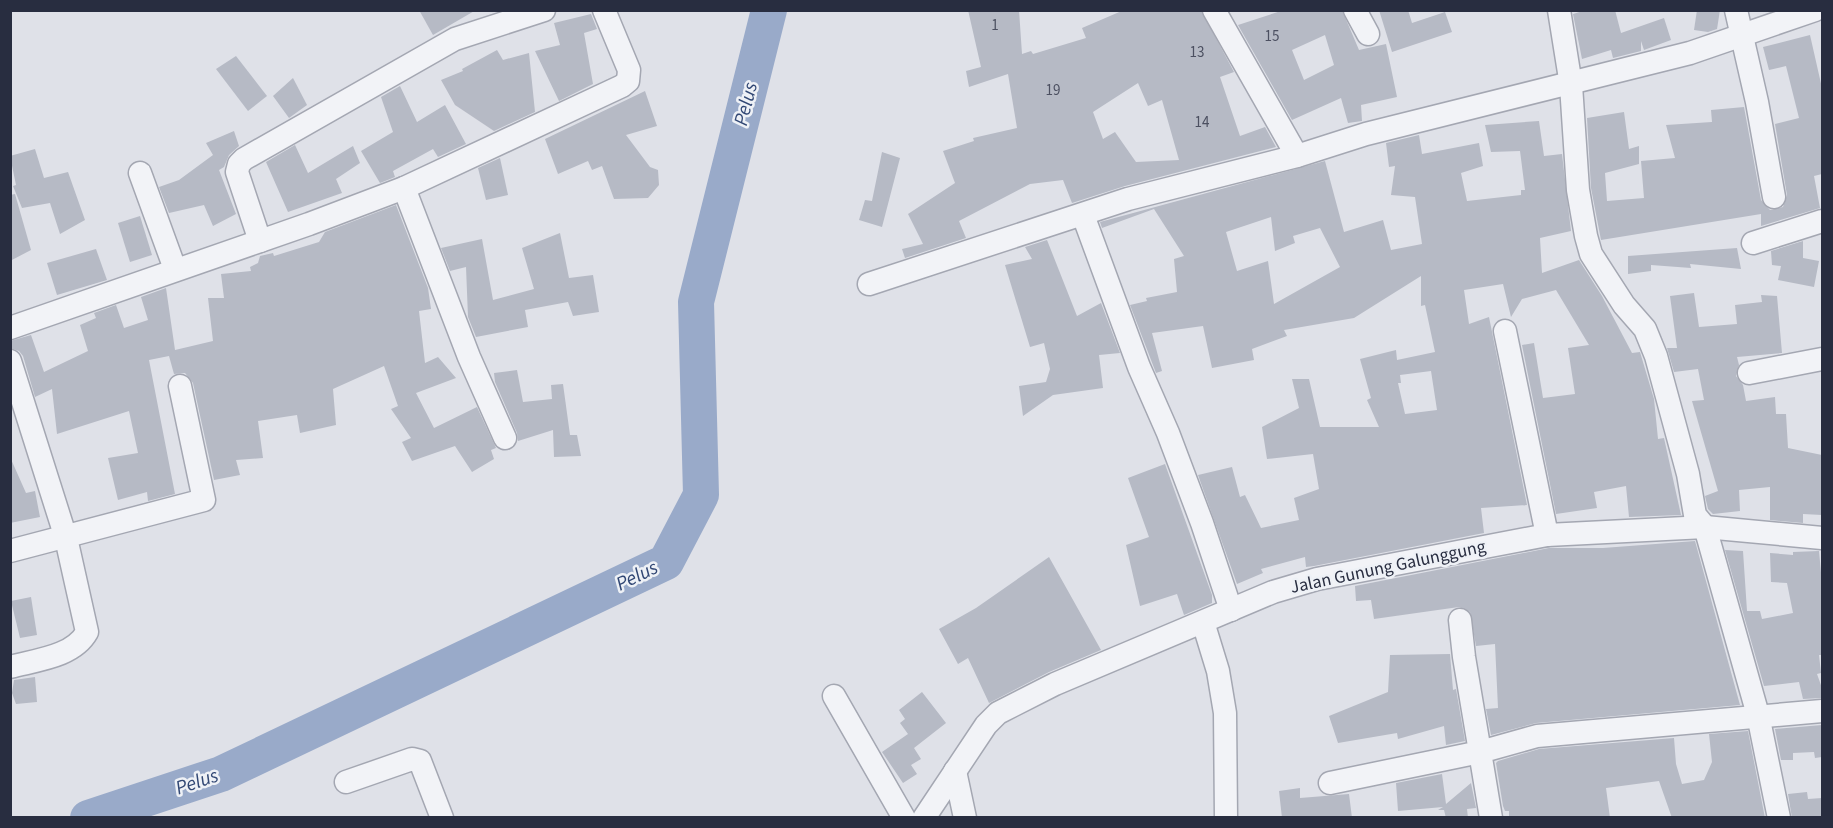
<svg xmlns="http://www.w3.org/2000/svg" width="1833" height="828" font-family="'Source Sans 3',sans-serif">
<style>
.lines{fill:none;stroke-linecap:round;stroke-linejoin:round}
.river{stroke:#99aac9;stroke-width:36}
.building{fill:#b6bac5;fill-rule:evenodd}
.minor-casing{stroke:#a4a7b2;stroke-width:25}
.minor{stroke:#f2f3f7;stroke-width:22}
.labels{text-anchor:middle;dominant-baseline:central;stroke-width:5;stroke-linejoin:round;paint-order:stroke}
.number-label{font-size:15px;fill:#4c5061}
.street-label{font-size:18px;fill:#282d40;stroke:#eef1f6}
.water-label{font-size:20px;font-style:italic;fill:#314774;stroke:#eef1f6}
</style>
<rect width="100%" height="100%" fill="#dfe1e8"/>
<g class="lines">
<path class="river" d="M88,818l133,-44 445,-212 35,-67 -5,-193 73,-292"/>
</g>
<g class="building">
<path d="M419,10h57l-43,25z"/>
<path d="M968,10h51l3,44 9,-3 2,3 53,-16 -4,-10 42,-18h77l33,62 -14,5 20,59 25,-9 11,20 -151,39 -53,17 -9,-23 -33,4 -71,37 7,17 -61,20 -3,-9 21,-5 -15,-30 47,-31 -12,-32 31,-10 -1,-3 44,-10 -9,-54 -39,13 -3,-16 15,-4zM1138,83l10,23 14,-6 17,60 -43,2 -21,-30 -12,7 -10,-27z"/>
<path d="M1284,10h58l17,40 27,-6 11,53 -36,8 1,16 -14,2 -7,-25 -49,22 -54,-95zM1325,35l9,30 -30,15 -12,-30z"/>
<path d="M1379,10h29l4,13 33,-11 7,20 -60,20z"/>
<path d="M1586,10h29l6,23 43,-15 7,22 -27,10 -3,-9v10l-28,7 -2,-8 -29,9 -9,-45z"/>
<path d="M1697,10h23l-3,19 -9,3 -14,-2z"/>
<path d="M591,14l6,15 -13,4 9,51 -34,17 -24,-50 25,-6 -6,-22z"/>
<path d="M1810,35l12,53v86l-8,2 6,32 -59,18v-12l-160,26 -10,-52 -4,-70 37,-6 5,37 10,-3v18l-34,9 2,28 37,-3 -3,-37 34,-3 -9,-33 46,-3 -1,-12 33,-3 17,93 9,10 13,-3 4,-12 -12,-71 24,-6 -13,-52 -17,4 -6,-23z"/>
<path d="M497,50l6,10 26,-7 6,59 -41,19 -39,-26 -14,-25 22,-9 -1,-2z"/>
<path d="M236,56l31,40 -19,15 -32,-42z"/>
<path d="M293,78l14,27 -18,13 -16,-22z"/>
<path d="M400,86l17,36 28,-17 21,39 -28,13 -5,-8 -40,22 2,6 -15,6 -19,-32 32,-19 -12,-35z"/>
<path d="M645,91l12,35 -31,9 24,32 8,3 1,15 -11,13 -34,1 -12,-33 -10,4 -4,-9 -30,13 -13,-35z"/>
<path d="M1539,121l5,35 18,-2 9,77 -31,7 2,35 37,-13 23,36 30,57 8,-1 14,47 4,40 6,-1 17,77 -52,2 -3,-31 -32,6 3,16 -41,6 -34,-169 12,-2 9,55 32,-4 -7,-46 21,-3 -33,-55 -34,9 -11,18 -8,-33 -39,6 5,34 20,-7 38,188 -46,3 3,25 -170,33 -8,1 -1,-10 -44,12 2,4 -26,11 -39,-109 34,-8 8,30 5,-2 16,33 38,-8 -5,-22 25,-9 -6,-35 -46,5 -5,-32 37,-19 -7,-29h17l11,48h59l-12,-27 4,-2 -11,-39 36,-9 1,10 38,-8 -10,-47 -4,1v-30l-67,42 -70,12 3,6 -35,13 2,11 -42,8 -9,-42 -51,7 10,38 -6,2 -26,-68 17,-4 -1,-3 31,-6 -3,-33 10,-3 -30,-47 -52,19 -2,-6 225,-61 19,71 39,-12 8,30 31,-6 -7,-47 -24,-2 4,-29 -6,1 -3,-24 33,-8 3,19 57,-11 4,23 -22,7 6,28 54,-6v-5h4l-5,-39 -29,1 -6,-27zM1271,217l4,34 20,-8 -2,-7 27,-8 20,39 -66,37 -6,-43 -31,10 -11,-39zM1431,371l6,39 -32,4 -7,-31h3l-1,-8z"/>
<path d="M234,131l5,15 -10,9 -5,12 -5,3 17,44 -23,12 -9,-21 -35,8 -10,-26 20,-7 34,-25 -7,-12z"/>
<path d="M295,145l13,28 45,-27 7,17 -24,16 6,14 -54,19 -22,-50z"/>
<path d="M35,149l9,29 24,-6 17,48 -25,14 -10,-31 -28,5 -9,-22 3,-1 -6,-29z"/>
<path d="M882,152l18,6 -18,69 -23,-7 6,-20 7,1z"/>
<path d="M500,158l8,37 -22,5 -8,-32z"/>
<path d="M15,194l16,56 -21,11v-66z"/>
<path d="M396,205l32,83 3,21 -12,2 6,52 13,-6 18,21 -40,15 18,35 43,-21 19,41 -5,2 3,9 -22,13 -17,-26 -43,15 -10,-19 9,-4 -20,-29 7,-3 -14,-40 -51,23 3,36 -36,8 -3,-18 -39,6 5,37 -27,2 4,15 -26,5 -21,-97 -8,-10 -11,1 -5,-18 -20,4 26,134 -27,7 -1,-9 -29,8 -10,-42 30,-5 -9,-42 -72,23 -5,-45 -17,8 -12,-41 -4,-5 -9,-3v-7l21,-6 13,37 44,-21 -8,-26 16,-7 -2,-5 22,-8 8,23 24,-8 -7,-23 25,-9 9,62 38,-9 -5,-43h16l-3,-24 30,-3 -1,-4 8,-4 2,-7 13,-3 1,3 45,-14 6,-10z"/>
<path d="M140,216l12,39 -22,7 -12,-39z"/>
<path d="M560,233l9,45 24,-3 6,37 -26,4 -5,-14 -43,8 3,17 -52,10 -8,-20 -2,-50 -16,4 -9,-23 41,-9 11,61 41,-11 -12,-41z"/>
<path d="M1047,240l30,76 24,-13 19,50 -21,2 4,33 -50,7 -30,21 -4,-30 27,-4 4,-13 -6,-26 -14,4 -25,-82 27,-6 -7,-12z"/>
<path d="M1803,241v17l16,3 -5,26 -36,-7 3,-14 -9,-1 -1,-14z"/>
<path d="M1737,248l4,21 -51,-5 1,4 -40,-3v6l-23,3v-18z"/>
<path d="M96,249l11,31 -50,15 -10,-32z"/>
<path d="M1694,293l5,34 38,-3 -2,-19 27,-3 -1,-7 16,1 5,57 -45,4 2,8 -3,11 7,9 3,16 29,-4 1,17h10l2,34 34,7v60l-19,-1v9l-33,-3v-33l-31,3 1,21 -27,3 -5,-5 -3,-13 13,-5 -26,-90 12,-1 -6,-31 -24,3 -7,-24h10l-7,-52z"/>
<path d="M517,370l6,32 29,-3 -1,-14 12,-1 7,51h7l4,21 -27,1 -1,-27 -35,11 -1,-8 -22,-51 -1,-9z"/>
<path d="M10,457l16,36 9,-2 5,26 -30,6z"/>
<path d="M1165,464l47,131v8l-28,12 -7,-21 -37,12 -14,-61 23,-8 -21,-59z"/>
<path d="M1695,541l45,164 -204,18 -45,12 -5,-26 12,-1 -3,-64 -19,2 -6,-34 -11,-5 -85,12 -3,-19 -15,1 -1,-15 194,-38h54z"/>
<path d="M1725,550l18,1 4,60h13l2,8 31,-6 -6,-30 -16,-1 -1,-29 23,2v-3l26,-1 3,32v72h-3l2,18 -4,1 5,14v10l-19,1 -4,-17 -35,4z"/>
<path d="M1049,557l52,93 -52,22 -60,31 -21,-45 -10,6 -19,-35 37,-21z"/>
<path d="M31,597l6,38 -17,3 -9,-37z"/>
<path d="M1450,654l3,36 3,-1 9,52 -19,4 -2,-19 -46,13 -1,-6 -59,10 -9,-27 59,-24 2,-37z"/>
<path d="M35,677l2,25 -21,2 -4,-11 2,-13z"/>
<path d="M922,692l24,31 -32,25 7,11 -10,6 6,9 -14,9 -21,-31 26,-18 -8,-11 5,-4 -6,-9z"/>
<path d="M1822,725v32l-7,1 -1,-6 -21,1v7h-12l-6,-31z"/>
<path d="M1748,731l17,87h-93l-13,-37 -53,7 4,30h-101v-7h-4l-2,-5 -7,-43 2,-2 41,-12 135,-11 2,26 6,20 22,-4 8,-18 -3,-28z"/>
<path d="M1442,774l4,30 25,-21 5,25 -9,1 1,9h-22l-2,-8h-6l5,-3 -45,4 -2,-28z"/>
<path d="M1300,788v10l49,-4 3,24h-70l-3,-27z"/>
<path d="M1807,792l1,7 14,-1v20h-30l-4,-24z"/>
</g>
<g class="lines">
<g class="minor-casing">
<g id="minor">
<path d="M1214,10l83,146"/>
<path d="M1355,10l13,24"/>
<path d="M1559,10l12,75 7,105 8,46 5,18 33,51 21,24 11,27 32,118 7,41 10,12 53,188 21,103"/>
<path d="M1736,10l21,92 17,95"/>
<path d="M140,173l35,96"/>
<path d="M404,188l65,169 36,81"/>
<path d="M1083,215l56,152 29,66 34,90 29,87"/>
<path d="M260,241l-23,-69 2,-8 5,-5 211,-120 89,-29"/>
<path d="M1753,243l69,-22"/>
<path d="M869,284l259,-85 169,-43 69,-22 324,-81 125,-43"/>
<path d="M10,328l299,-104 95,-36 218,-102 6,-5 1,-11 -25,-60"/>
<path d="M1505,331l42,204"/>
<path d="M10,361l56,177 21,94c-14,25 -51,28 -77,35"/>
<path d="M1749,373l73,-14"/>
<path d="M10,551l194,-51 -24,-114"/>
<path d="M1203,622l15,49 7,42 1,105"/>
<path d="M834,696l70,122"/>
<path d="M955,771l10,47"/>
<path d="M346,782l66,-23 8,2 22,57"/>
<path d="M1330,783l150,-31 -16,-95 -4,-37"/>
<path d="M924,818l62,-93 12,-12 57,-29 218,-92 44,-13 230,-44 158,-8 117,11"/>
<path d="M1491,818l-11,-66 57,-16 285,-25"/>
</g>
</g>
<use href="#minor" class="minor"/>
</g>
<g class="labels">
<g class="number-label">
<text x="995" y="25">1</text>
<text x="1272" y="36">15</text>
<text x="1197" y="52">13</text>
<text x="1053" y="90">19</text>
<text x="1202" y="122">14</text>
</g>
<g class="street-label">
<text transform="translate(1388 567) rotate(-12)">Jalan Gunung Galunggung</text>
</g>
<g class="water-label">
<text transform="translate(746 104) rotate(-76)">Pelus</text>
<text transform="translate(637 576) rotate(-26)">Pelus</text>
<text transform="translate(197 782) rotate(-19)">Pelus</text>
</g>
</g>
<rect width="1833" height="828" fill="none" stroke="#282d40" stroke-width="24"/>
</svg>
